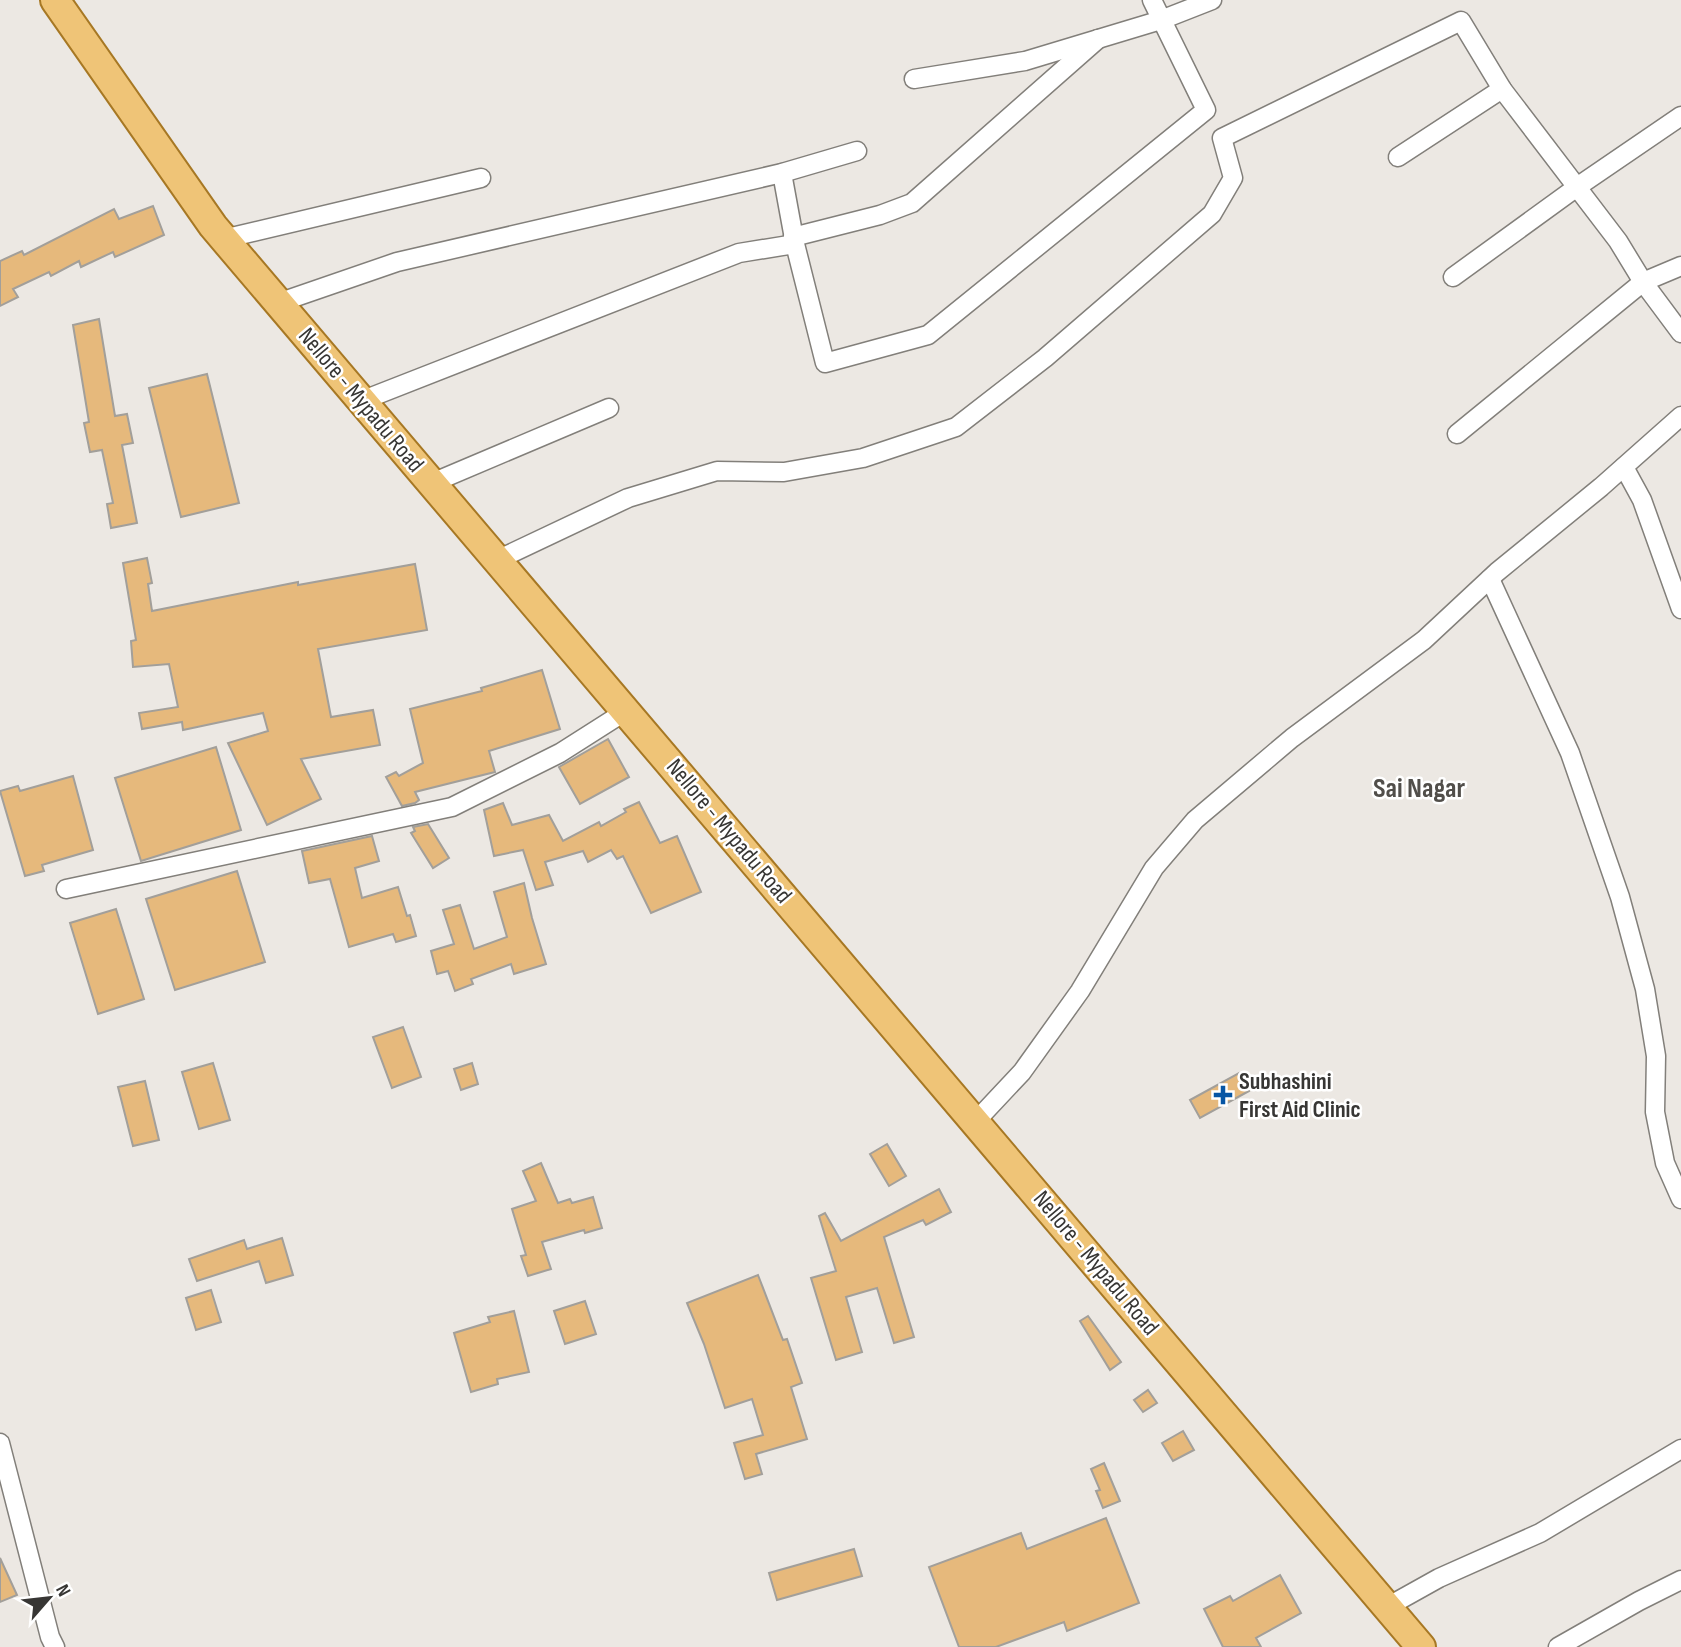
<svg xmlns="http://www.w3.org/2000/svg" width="1681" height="1647" font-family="'Sofia Sans Condensed',sans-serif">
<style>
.building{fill:#e6b97c;stroke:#a29f9a;stroke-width:2}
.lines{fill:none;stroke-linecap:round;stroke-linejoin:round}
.minor-casing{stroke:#827f7a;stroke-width:21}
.primary-casing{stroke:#a77824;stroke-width:32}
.minor{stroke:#fff;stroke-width:18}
.primary{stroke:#efc477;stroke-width:28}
.poi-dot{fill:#0655a4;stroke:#fff;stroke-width:2.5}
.labels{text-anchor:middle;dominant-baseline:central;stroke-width:5;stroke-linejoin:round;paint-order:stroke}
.street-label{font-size:24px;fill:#373634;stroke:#fff}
.poi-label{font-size:24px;font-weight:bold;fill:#373634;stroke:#fff;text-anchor:start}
.quarter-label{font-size:28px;font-weight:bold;fill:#514e4a;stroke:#fff}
</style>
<rect width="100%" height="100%" fill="#ece8e3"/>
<g class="building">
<path d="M153,206l11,29 -49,22 -2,-5 -32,15 -2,-6 -28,15 -2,-4 -36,17 5,8 -18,9v-45l22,-10 2,4 90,-46 5,10z"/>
<path d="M99,319l16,97 12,-2 6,29 -11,2 15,78 -26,5 -4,-24 6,-1 -11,-53 -12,2 -6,-29 5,-1 -16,-97z"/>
<path d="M207,374l32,129 -58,14 -32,-129z"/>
<path d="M147,558l5,25 -4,1 4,27 146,-29v3l117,-21 12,66 -109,19 13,68 42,-7 7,35 -79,14 20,40 -54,26 -39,-82 40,-12 -5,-18 -80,17 -1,-8 -40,7 -3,-16 39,-6 -9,-43 -36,3 -2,-26 5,-1 -13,-77z"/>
<path d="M542,670l18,59 -71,22 6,21 -80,20 4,8 -4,3 -13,3 -16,-29 10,-5 3,4 24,-13 -13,-54 72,-18 -1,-3z"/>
<path d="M608,739l21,38 -49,27 -21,-37z"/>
<path d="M216,747l25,83 -100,31 -26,-83z"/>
<path d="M73,776l20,74 -51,15 2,6 -19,5 -25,-85 18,-5 2,5z"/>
<path d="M639,802l21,41 17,-7 24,56 -50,21 -28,-57 -6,3 -6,-9 -23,12 -5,-11 -38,11 8,23 -17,5 -13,-40 -29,6 -10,-46 19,-7 9,22 37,-10 14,26 36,-19 2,4 25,-14 -2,-3z"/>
<path d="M428,824l21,34 -16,10 -22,-35 4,-2 -2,-4z"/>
<path d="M372,836l7,25 -24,7 7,30 36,-11 9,29 3,-1 6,21 -20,6 -3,-8 -44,13 -19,-68 -21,4 -7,-32z"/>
<path d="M237,871l28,91 -90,28 -29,-91z"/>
<path d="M524,883l8,35 14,46 -32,10 -3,-10 -40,15 2,5 -18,7 -7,-20 -11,3 -6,-23 23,-7 -11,-34 17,-5 14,44 33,-12 -13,-45z"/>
<path d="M116,909l28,90 -46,15 -28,-91z"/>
<path d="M403,1027l18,50 -29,11 -19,-51z"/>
<path d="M213,1063l17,57 -31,9 -17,-57z"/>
<path d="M472,1063l6,21 -17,6 -7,-21z"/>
<path d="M1239,1073l10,18 -49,27 -10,-18z"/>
<path d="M145,1081l14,59 -26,6 -15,-59z"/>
<path d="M887,1144l19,32 -17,10 -19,-32z"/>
<path d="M541,1163l17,40 12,-4 2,4 21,-6 9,31 -17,5 -1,-3 -42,12 9,27 -23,7 -7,-20 5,-1 -14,-46 24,-8 -13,-30z"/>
<path d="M939,1189l12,23 -25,13 -3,-5 -39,17 30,100 -20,6 -17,-55 -31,9 16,55 -26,8 -25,-82 25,-7 -17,-55 6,-3 16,28z"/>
<path d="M282,1238l11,37 -27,8 -7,-22 -62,20 -8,-22 55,-19 3,9z"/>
<path d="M758,1275l25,65 4,-1 15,44 -11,4 16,52 -51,15 6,20 -17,5 -11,-36 29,-8 -11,-36 -27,9 -21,-64 -17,-41z"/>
<path d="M211,1290l10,32 -25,8 -10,-32z"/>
<path d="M585,1301l11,33 -31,10 -11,-33z"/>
<path d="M514,1311l15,61 -32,7 1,5 -27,8 -17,-59 36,-11 -2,-5z"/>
<path d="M1088,1316l33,46 -11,8 -30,-49z"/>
<path d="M1148,1390l9,13 -14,9 -9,-12z"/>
<path d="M1183,1431l11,19 -21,11 -11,-18z"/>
<path d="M1104,1463l16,38 -17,7 -7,-17 4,-1 -9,-21z"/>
<path d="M1106,1518l33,85 -72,28 -3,-9 -68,25h-37l-30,-80 92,-34 6,16z"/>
<path d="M854,1549l8,27 -85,24 -8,-27z"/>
<path d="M0,1558l17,37 -17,7z"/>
<path d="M1280,1575l21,38 -45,25 5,9h-38l-19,-38 26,-13 3,5z"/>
</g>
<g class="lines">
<g class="minor-casing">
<g id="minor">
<path d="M914,79l111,-18 136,-41 51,-20"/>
<path d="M1398,157l104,-68"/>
<path d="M782,173l13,71 30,119 103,-28 278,-225 -54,-110"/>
<path d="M793,237l87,-22 32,-12 186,-164"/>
<path d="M223,239l258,-61"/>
<path d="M1453,277l124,-90 104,-71"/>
<path d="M278,303l119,-41 385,-89 75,-22"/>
<path d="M361,401l378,-148 56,-9"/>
<path d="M1457,434l186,-152 38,-16"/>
<path d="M1624,467l18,33 39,109"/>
<path d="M432,483l177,-75"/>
<path d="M497,560l131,-62 89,-27 67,1 79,-14 93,-31 89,-69 167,-144 21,-36 -11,-40 239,-117 41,68 116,152 25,41 38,51"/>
<path d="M1490,579l80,174 50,144 25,92 11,67 -1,56 10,51 16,36"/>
<path d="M66,889l386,-82 108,-54 66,-42"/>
<path d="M976,1121l46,-49 58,-81 74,-123 41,-48 97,-82 132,-98 73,-68 104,-85 80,-71"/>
<path d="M0,1443l50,194 5,10"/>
<path d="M1387,1607l52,-29 101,-45 141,-84"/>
<path d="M1558,1647l81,-46 42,-21"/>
</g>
</g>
<g class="primary-casing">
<path id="primary" d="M55,0l158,226 1208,1421"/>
</g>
<use href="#minor" class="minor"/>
<use href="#primary" class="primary"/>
</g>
<path class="poi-dot" d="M1219.5 1084.5h7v7h7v7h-7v7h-7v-7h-7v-7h7z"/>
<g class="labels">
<g class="street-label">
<text transform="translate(361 400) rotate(50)">Nellore - Mypadu Road</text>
<text transform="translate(729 831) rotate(50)">Nellore - Mypadu Road</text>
<text transform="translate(1096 1263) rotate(50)">Nellore - Mypadu Road</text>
</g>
<g class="poi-label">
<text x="1239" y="1081">Subhashini<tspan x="1239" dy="28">First Aid Clinic</tspan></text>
</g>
<g class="quarter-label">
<text x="1419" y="788">Sai Nagar</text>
</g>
</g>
<g transform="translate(49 1598) rotate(62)" stroke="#ffffff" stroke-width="5" paint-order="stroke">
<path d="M0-5L12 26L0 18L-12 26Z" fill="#373634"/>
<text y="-10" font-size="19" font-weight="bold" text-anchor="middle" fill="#373634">N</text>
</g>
</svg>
